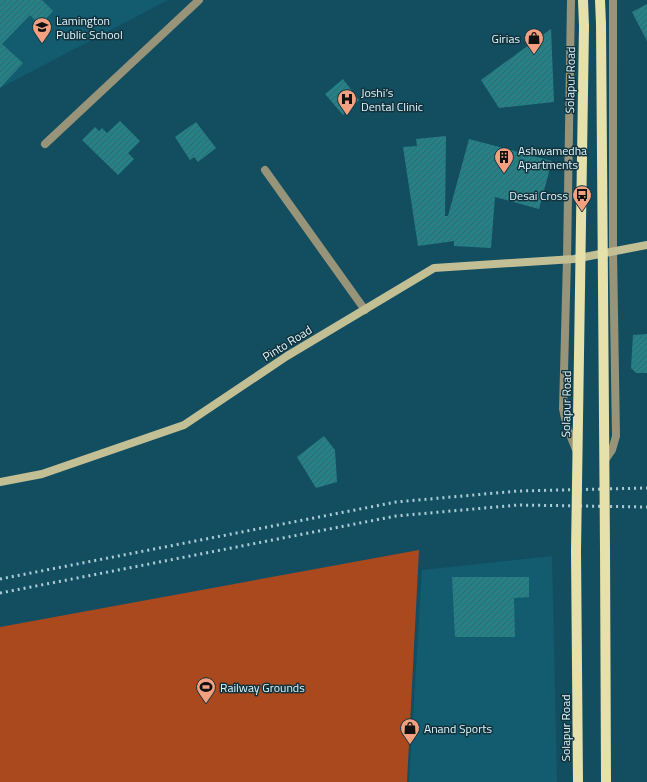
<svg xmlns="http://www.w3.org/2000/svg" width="647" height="782" font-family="'Titillium Web',sans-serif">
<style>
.built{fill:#135b6f}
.grass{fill:#a9491d}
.building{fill:url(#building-hatch)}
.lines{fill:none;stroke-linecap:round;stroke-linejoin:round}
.street{stroke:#97947a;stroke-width:8}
.secondary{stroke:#c3bf95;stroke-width:8}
.primary{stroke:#e6e0aa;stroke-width:10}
.rail{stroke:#adccd6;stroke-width:3;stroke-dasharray:2 4;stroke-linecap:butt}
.primary-bridge{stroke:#e6e0aa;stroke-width:10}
.labels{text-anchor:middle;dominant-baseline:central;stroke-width:3;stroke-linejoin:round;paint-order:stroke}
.poi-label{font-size:12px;fill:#e2f7ff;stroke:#12323c;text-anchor:start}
.street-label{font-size:12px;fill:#e2f7ff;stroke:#12323c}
</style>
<defs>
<pattern id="building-hatch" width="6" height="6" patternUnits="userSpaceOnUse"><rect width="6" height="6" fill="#268187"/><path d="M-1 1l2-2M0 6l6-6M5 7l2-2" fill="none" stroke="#34686c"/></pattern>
</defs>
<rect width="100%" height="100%" fill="#124e60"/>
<g class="built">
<path d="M0,0h168l-168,88z"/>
<path d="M552,556l5,226h-148l13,-212z"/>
</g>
<path class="grass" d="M419,550l-12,232h-407v-155z"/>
<g class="building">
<path d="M0,0h42l11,11 -13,14 -10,-10 -28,29 21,19 -23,25z"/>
<path d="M647,4v37l-15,-29z"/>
<path d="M551,29l3,73 -55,6 -18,-28z"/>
<path d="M343,79l16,21 -16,15 -18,-21z"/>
<path d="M120,121l20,20 -12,12 6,6 -16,16 -36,-35 13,-13 4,4 3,-3 5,5z"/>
<path d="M196,122l20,26 -18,14 -4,-5 -4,3 -15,-23z"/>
<path d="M446,136l-1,80h3l21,-77 83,22 -13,48 -44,-12 -4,51 -37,-2v-5l-36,5 -15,-99 14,-1 -1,-7z"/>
<path d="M647,334v39h-11l-5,-5 2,-33z"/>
<path d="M324,436l11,14 2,32 -21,6 -19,-31z"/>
<path d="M452,577h77v20l-15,1 1,39h-60z"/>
</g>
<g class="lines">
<g class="street">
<path d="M571,0l-4,259 -4,150 4,18 10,25"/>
<path d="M45,144l154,-144"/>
<path d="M265,170l100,140"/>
<path d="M605,460l7,-10 4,-14 -3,-185v-251"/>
</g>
<path class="secondary" d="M0,482l42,-8 142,-49 103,-69 147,-88 140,-9 73,-14"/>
<g class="primary">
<path d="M583,0l1,26"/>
<path d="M600,0l1,24"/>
<path d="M605,549l1,233"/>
<path d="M576,551l2,231"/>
</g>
<g class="rail">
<path d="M0,579l396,-77 122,-11 129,-3"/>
<path d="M0,593l396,-77 122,-11 129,2"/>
</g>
<g class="primary-bridge">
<path d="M601,24l4,525"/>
<path d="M576,551l8,-525"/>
</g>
</g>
<defs>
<g id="school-pin" transform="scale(1)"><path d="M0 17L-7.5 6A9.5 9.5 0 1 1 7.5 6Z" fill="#f2a080" stroke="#12323c"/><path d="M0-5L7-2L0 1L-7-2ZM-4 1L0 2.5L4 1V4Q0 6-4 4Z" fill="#111"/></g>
<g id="shop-pin" transform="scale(1)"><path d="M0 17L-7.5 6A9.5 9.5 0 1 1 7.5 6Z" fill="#f2a080" stroke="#12323c"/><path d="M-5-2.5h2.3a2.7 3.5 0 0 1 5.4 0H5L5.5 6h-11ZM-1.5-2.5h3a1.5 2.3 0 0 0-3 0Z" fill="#111"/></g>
<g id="hospital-pin" transform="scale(1)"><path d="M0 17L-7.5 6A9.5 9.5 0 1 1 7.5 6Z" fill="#f2a080" stroke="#12323c"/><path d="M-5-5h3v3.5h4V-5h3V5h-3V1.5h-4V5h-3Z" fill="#111"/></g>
<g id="building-pin" transform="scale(1)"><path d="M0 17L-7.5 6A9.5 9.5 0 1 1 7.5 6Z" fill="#f2a080" stroke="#12323c"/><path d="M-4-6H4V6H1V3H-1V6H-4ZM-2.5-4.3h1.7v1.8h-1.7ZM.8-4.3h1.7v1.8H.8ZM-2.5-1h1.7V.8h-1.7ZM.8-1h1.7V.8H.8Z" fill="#111"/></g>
<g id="bus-pin" transform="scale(1)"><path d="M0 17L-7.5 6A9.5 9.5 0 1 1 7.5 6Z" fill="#f2a080" stroke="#12323c"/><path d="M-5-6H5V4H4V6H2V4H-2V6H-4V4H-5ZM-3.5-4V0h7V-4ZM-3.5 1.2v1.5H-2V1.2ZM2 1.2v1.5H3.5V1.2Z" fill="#111"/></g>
<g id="stadium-pin" transform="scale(1)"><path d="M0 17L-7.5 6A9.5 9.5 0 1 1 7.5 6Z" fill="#f2a080" stroke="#12323c"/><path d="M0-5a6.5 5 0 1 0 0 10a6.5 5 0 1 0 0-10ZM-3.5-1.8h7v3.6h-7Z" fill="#111"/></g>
</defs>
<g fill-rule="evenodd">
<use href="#school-pin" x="42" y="27"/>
<use href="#shop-pin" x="534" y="38"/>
<use href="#hospital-pin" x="347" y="99"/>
<use href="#building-pin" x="504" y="157"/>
<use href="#bus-pin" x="582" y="195"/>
<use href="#stadium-pin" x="206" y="687"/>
<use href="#shop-pin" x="410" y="728"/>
</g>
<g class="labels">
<g class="poi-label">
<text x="56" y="20">Lamington<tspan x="56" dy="14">Public School</tspan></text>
<text x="520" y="38" text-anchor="end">Girias</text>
<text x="361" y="92">Joshi’s<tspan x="361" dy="14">Dental Clinic</tspan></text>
<text x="518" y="150">Ashwamedha<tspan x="518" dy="14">Apartments</tspan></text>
<text x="568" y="195" text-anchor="end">Desai Cross</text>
<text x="220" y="687">Railway Grounds</text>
<text x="424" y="728">Anand Sports</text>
</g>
<g class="street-label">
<text transform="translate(570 80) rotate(-89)">Solapur Road</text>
<text transform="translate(287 343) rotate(-32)">Pinto Road</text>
<text transform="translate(566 404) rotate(-89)">Solapur Road</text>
<text transform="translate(565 728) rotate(-90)">Solapur Road</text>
</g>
</g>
</svg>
